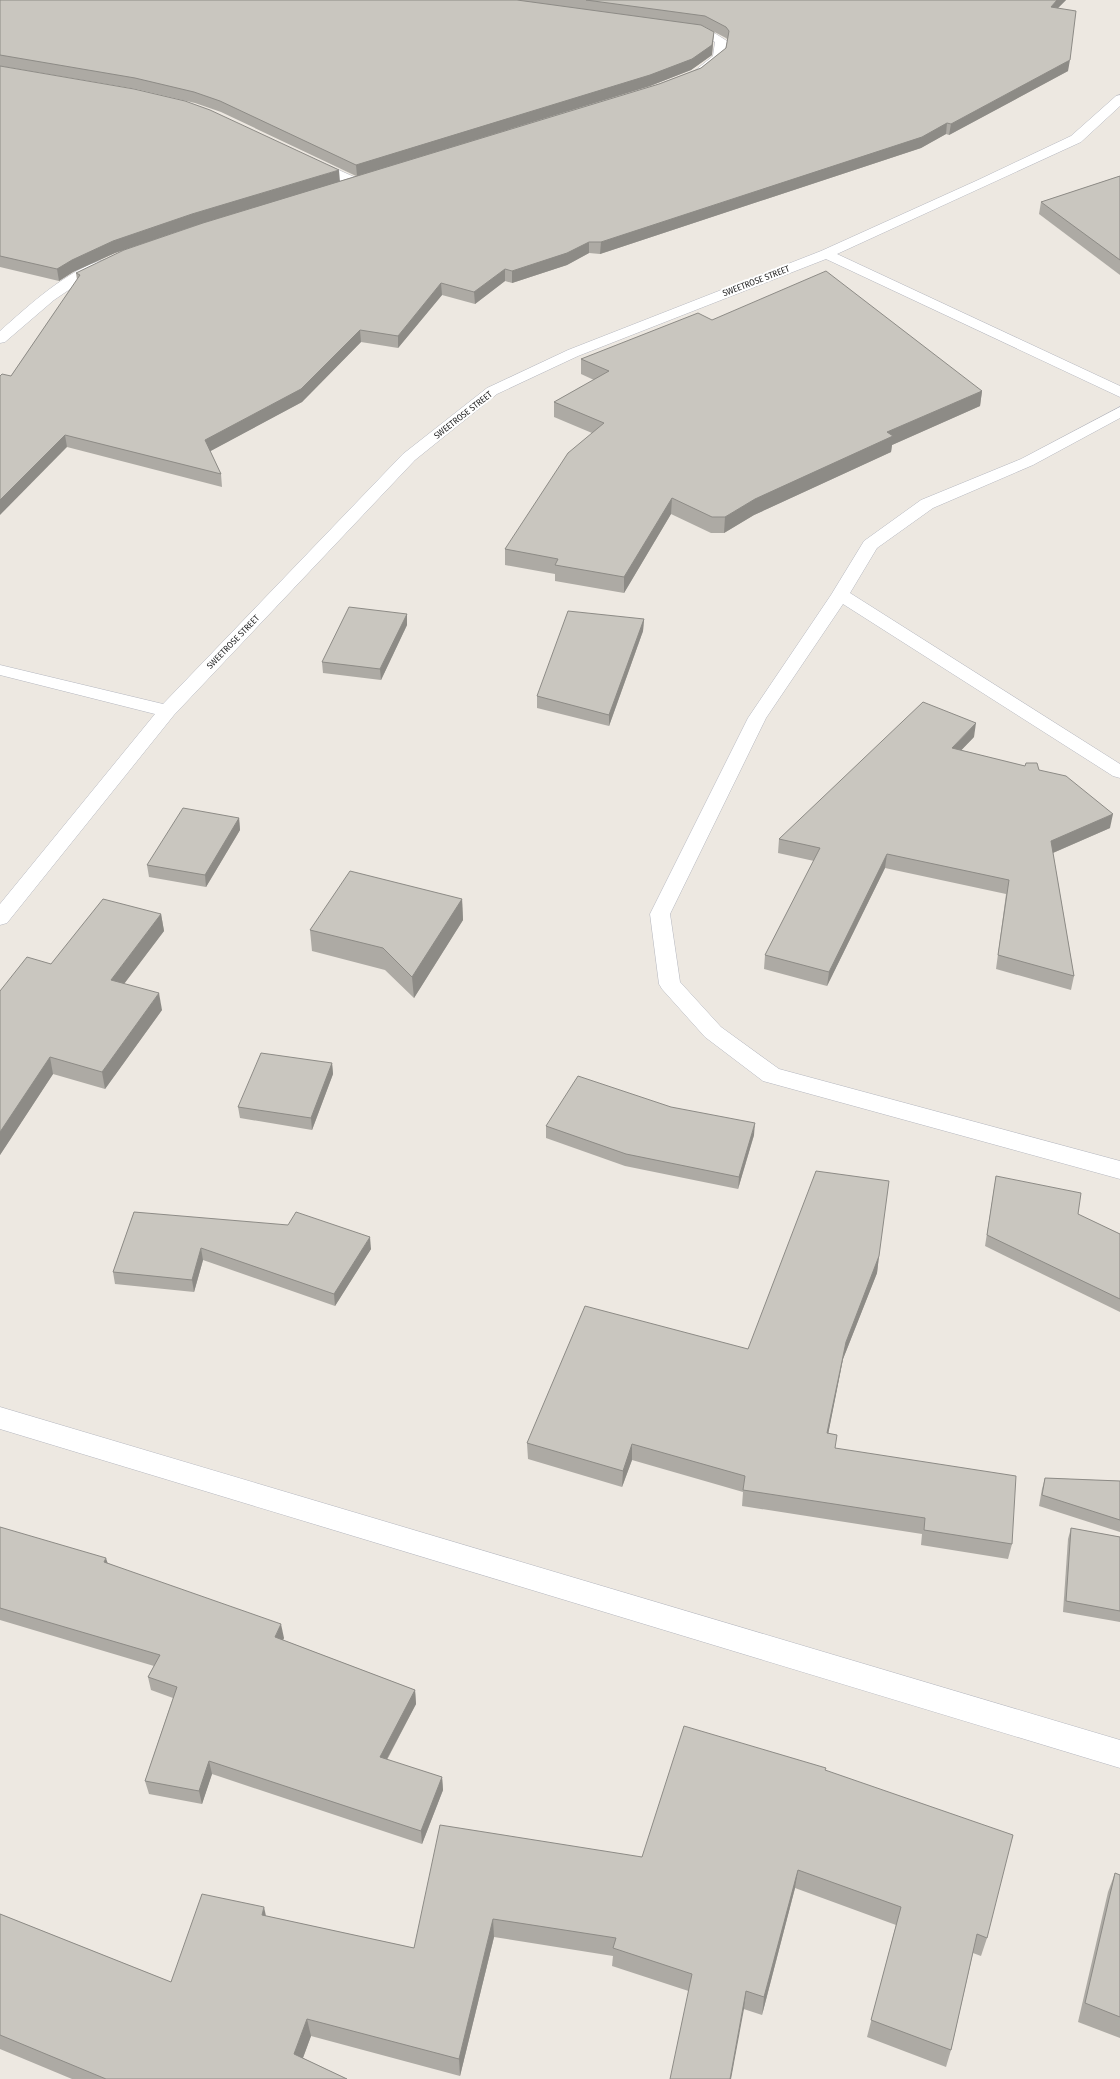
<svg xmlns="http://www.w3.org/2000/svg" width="1120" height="2079" font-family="'Fira Sans Condensed',sans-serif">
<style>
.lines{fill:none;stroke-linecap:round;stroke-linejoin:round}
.street-casing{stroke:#b5b7bf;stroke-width:1}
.street{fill:#fff;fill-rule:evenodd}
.wall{fill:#adaaa4;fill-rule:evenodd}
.shaded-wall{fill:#8d8b86}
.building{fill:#c9c6bf;stroke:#8d8b86}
.labels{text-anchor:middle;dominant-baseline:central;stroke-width:4;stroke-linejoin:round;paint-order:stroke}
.far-street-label{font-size:9px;fill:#2d2d2d;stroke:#fff}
</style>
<rect width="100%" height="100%" fill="#ede8e1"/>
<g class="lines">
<g class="street-casing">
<g id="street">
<path d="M685,25l23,4 19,12 -4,19 -21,16h-8l-2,-3 21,-17 2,-14 -14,-8 -20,-4 -2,-2z"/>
<path d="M1120,95v11l-39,36 -244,112 283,132v11l-294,-138 -248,97 -81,38 -82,66 -241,255 -167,208 -7,2v-21l155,-190 -155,-39v-10l163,39 240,-250 84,-66 81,-38 253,-99 157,-71 93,-44 45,-40z"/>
<path d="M312,158l49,22 2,3 -2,3h-10l-44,-21 -2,-3z"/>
<path d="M104,260l5,1 2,3 -2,3 -30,16 -25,17 -49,42 -5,1v-12c27,-24 69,-63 104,-71z"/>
<path d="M1120,407v11l-87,47 -100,43 -56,40 -27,45 270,171v14l-7,-2 -270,-172 -77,114 -96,196 10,68 41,45 58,42 341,92v18l-357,-98 -58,-44 -43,-48 -3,-5 -9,-70 98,-196 83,-123 33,-54 57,-41 100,-41z"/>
<path d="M0,1407l1120,333v28l-1120,-339z"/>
</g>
</g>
<use href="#street" class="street"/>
</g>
<g class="wall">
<path d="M0,0h1066l-8,8 10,63 -119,64 -3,-1 -25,14 -321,106 -11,-1 -22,12 -55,18 -7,-2 -30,23 -33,-9 -44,53 -37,-6 -59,60 -92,49 11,23 1,13 -155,-40 -56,-71 66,-96 -1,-7 172,-64 -54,17 -79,27 -42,19 -14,9 -59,-14v-201l340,115 16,-5 -135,-64 -26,-9 -59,-14 -136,-23zM703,26l23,12 2,2 -2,8 -25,20 -42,16 -200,61 191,-59 41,-16 21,-15 1,-12z"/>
<path d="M1120,176v99l-81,-61 2,-12z"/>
<path d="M712,320l270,71 -2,15 -88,39 -1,7 -137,63 -30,18h-13l-40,-19 -47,79 -69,-12v-7l-50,-9v-16l87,-116 -38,-16v-15l40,-22 -13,-6v-15z"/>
<path d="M407,614v11l-26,55 -58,-7 -1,-11z"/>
<path d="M644,619l-1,12 -34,95 -72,-18v-12z"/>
<path d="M974,737l-13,13 78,20 71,58 -57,25 21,123 -3,14 -75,-21 10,-75 -121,-26 -58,118 -63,-17 1,-14 49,-94 -36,-8 1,-14z"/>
<path d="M239,818l1,12 -34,57 -57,-10 -2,-12z"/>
<path d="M462,899l1,21 -49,78 -29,-28 -73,-19 -2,-21z"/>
<path d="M161,914l3,17 -40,53 38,26 -57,79 -52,-15 -53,81v-164l51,-27z"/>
<path d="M332,1063l1,11 -21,56 -72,-12 -2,-11z"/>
<path d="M546,1126l208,9 -16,54 -113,-23 -79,-28z"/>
<path d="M996,1176l124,58v78l-135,-66z"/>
<path d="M134,1212l237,37 -36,57 -132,-46 -9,32 -79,-8 -2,-12z"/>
<path d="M879,1256l-2,17 -34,86 -15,75 7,14 177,96 -4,15 -87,-14 1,-11 -180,-28 1,-14 -111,-32 -10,27 -94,-28 -1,-16 221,-94z"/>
<path d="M1045,1478l75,3v51l-81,-26 3,-17z"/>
<path d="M0,1527l108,36 176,75 -1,2 132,50 1,14 -29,56 55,17 1,13 -21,54 -210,-70 -10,30 -53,-10 -4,-13 28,-83 -22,-8 -3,-13 6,-11 -154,-46z"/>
<path d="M1071,1528l49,9v85l-57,-10 5,-73z"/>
<path d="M825,1770l162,168 -6,18 -8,-3 -22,97 -5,17 -79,-30 29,-112 -101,-37 -33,127 -150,-49 1,-10 -119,-19 -34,139 -149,-40 -8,22 44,21h-275l-72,-30v-135l171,68 95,-66 148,32 228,-91z"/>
<path d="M1115,1873l5,2v163l-42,-16 30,-130z"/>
</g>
<g class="shaded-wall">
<path d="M1057,0h9l-17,17 2,-10z"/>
<path d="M714,32l-1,11 -1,12 -21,15 -41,16 -293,90 -1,-11z"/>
<path d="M1070,60l-2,11 -119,64 2,-11z"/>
<path d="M947,123l-1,11 -25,14 -321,106 1,-12z"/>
<path d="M339,170l1,12 -146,44 -79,27 -42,19 -14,9 -2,-12 15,-9 41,-19 79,-27z"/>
<path d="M589,242v11l-22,12 -55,18v-12z"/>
<path d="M505,269v12l-30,23 -1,-12z"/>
<path d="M441,283l1,12 -44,53v-12z"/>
<path d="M360,330l1,12 -59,60 -95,51 -2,-13z"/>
<path d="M982,391l-2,15 -88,39 -1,7 -137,63 -30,18 1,-16 30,-18 132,-67z"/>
<path d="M65,435l2,12 -67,68v-15z"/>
<path d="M672,498l-1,16 -47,79v-16z"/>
<path d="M407,614v11l-26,55 -1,-11z"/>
<path d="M644,619l-1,12 -34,95v-11z"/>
<path d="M976,723l-2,14 -24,25 2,-14z"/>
<path d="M1113,814l-3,14 -62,27 3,-14z"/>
<path d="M239,818l1,12 -34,57 -1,-12z"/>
<path d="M887,854l-2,14 -58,118 2,-14z"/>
<path d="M462,899l1,21 -49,78 -2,-21z"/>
<path d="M161,914l3,17 -50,66 -3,-17z"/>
<path d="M159,993l3,17 -57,79 -3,-17z"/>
<path d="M50,1057l3,17 -53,81v-23z"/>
<path d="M332,1063l1,11 -21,56 -1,-12z"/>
<path d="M755,1123l-1,12 -16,54 1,-12z"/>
<path d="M370,1237l1,12 -36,57 -1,-12z"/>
<path d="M201,1248l2,12 -9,32 -2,-12z"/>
<path d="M879,1256l-2,17 -34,86 -18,91 2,-17 19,-91z"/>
<path d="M632,1444v16l-10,27 1,-16z"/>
<path d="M106,1558l4,13 -6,-9z"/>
<path d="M281,1624l3,14 -7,12 -2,-13z"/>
<path d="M415,1690l1,14 -35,66 -1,-13z"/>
<path d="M209,1761l3,13 -10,30 -3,-13z"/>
<path d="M442,1777l1,13 -21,54 -1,-13z"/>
<path d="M798,1870l-3,18 -33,127 2,-18z"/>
<path d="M264,1907l4,18 -6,-10z"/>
<path d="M493,1919l1,18 -34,139 -1,-17z"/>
<path d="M746,1991l-2,18 -13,70h-1z"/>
<path d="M307,2019l4,17 -13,35 -4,-17z"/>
</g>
<g class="building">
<path d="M0,0h517l184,25 13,7 -2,13 -20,14 -42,16 -294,90 -136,-64 -26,-9 -59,-14 -135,-23z"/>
<path d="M586,0h471l-6,7 25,4 -6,49 -119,64 -4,-1 -25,14 -321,105h-12l-22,11 -55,18 -7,-2 -31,23 -33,-9 -43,53 -38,-6 -59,59 -96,51 16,34 -156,-39 -65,65v-124l2,-2 9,2 69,-101 -4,-2 48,-23 79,-27 456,-139 42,-16 25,-20 3,-17 -3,-4 -21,-11z"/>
<path d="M0,66l134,23 51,12 25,9 129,60 -147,44 -79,27 -41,19 -15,9 -57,-13z"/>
<path d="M1120,176v84l-79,-58z"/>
<path d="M826,271l156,120 -95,41 6,4 -138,63 -30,18h-13l-40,-19 -48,79 -69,-12 3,-6 -53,-10 63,-96 36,-30 -50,-21 55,-31 -28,-12 117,-46 14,7z"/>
<path d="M349,607l58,7 -27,55 -58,-7z"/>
<path d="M568,611l76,8 -35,96 -72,-19z"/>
<path d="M923,702l53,21 -24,25 73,18 1,-3h11l2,7 27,6 47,38 -62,27 23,135 -76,-21 11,-75 -122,-26 -58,118 -64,-17 55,-107 -41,-9z"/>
<path d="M183,808l56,10 -34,57 -58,-10z"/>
<path d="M350,871l112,28 -50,78 -29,-29 -73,-18z"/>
<path d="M103,899l58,15 -50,66 48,13 -57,79 -52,-15 -50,75v-141l27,-34 24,7z"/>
<path d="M261,1053l71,10 -21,55 -73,-11z"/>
<path d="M578,1076l93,31 84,16 -16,54 -113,-23 -80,-28z"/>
<path d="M816,1171l73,10 -10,75 -33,86 -19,91 10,2 -2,13 181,28 -4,68 -88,-14 1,-12 -182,-28 2,-14 -113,-32 -9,27 -96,-28 58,-137 163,43z"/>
<path d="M996,1176l85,17 -3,21 42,20v65l-133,-64z"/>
<path d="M134,1212l154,13 8,-13 74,25 -36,57 -133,-46 -9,32 -79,-8z"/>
<path d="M1045,1478l75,3v39l-78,-25z"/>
<path d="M0,1527l106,31 -2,4 177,62 -6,13 140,53 -35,67 62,20 -21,54 -212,-70 -10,30 -54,-10 32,-94 -29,-10 12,-22 -160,-47z"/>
<path d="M1071,1528l49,9v74l-54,-10z"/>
<path d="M684,1726l142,42 -1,2 188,65 -26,103 -10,-4 -26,116 -80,-30 30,-113 -103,-37 -34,127 -18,-6 -16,88h-60l22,-105 -79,-26 3,-10 -123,-19 -34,140 -152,-40 -13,35 53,25h-241l-106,-44v-121l171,68 31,-88 62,13 -2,8 152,33 26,-123 202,32z"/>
<path d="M1115,1873l5,2v142l-35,-14z"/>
</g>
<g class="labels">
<g class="far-street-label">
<text transform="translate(756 281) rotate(-21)">SWEETROSE STREET</text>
<text transform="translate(463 415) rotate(-38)">SWEETROSE STREET</text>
<text transform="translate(233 642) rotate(-46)">SWEETROSE STREET</text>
</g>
</g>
</svg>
